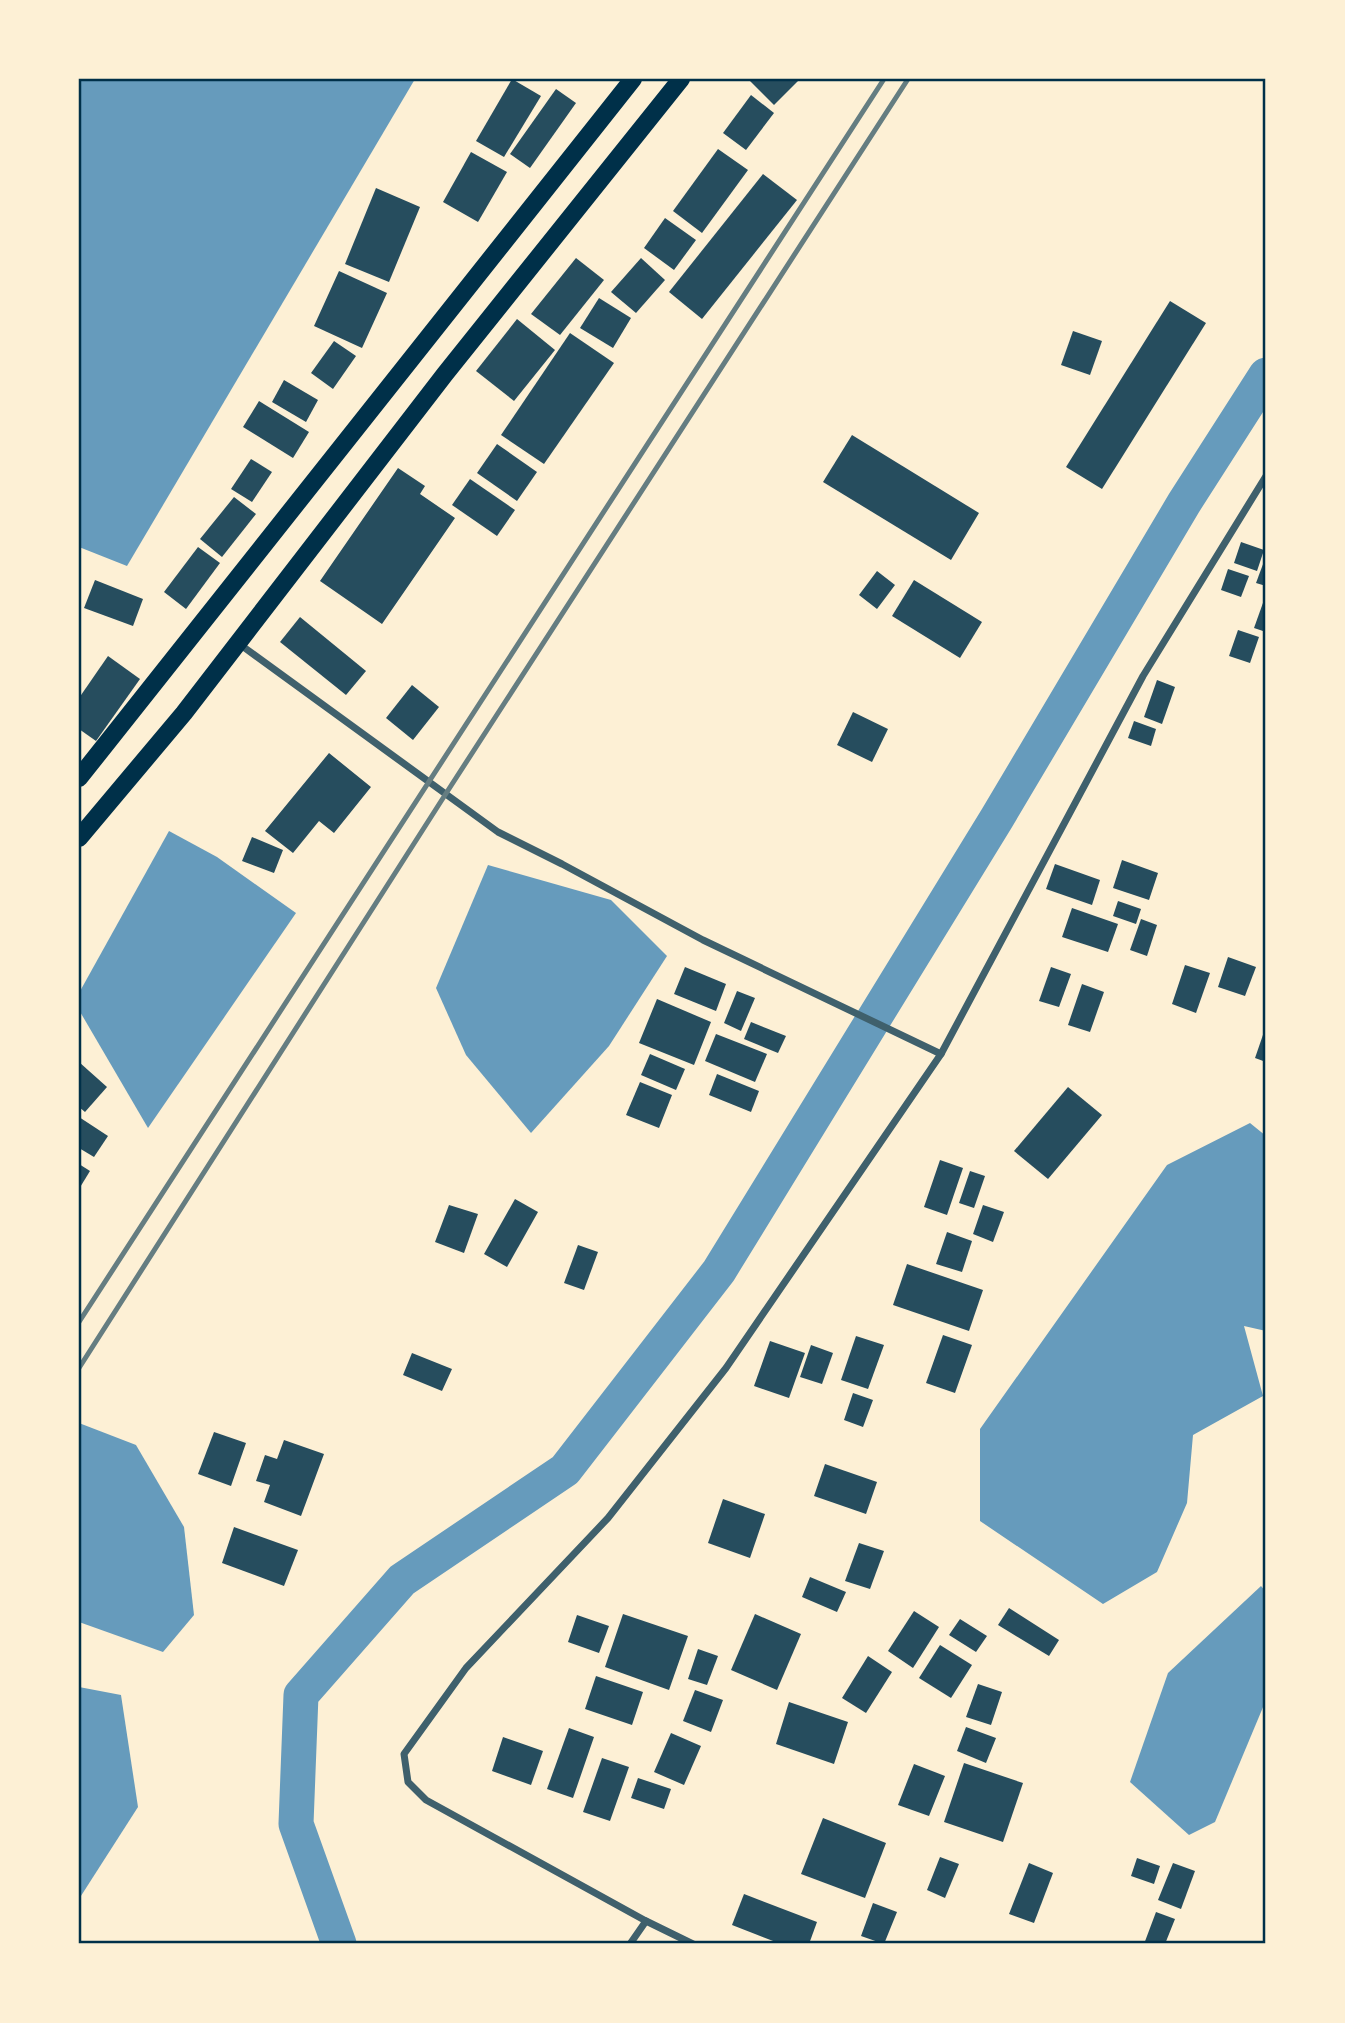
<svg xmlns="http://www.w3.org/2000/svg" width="1345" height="2023" font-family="'Noto Sans',sans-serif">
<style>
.water{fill:#669bbc}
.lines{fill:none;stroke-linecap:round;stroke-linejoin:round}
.canal{stroke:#669bbc;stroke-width:35}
.building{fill:#264d5e}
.minor{stroke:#3f606c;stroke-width:7}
.primary{stroke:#003049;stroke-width:18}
.rail{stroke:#657d81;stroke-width:5}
.neatline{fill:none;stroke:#003049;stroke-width:2.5}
</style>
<rect width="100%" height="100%" fill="#fdf0d5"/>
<g class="water">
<path d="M79,79h336l-288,487 -48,-19z"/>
<path d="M169,831l48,26 79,56 -148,215 -69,-118v-17z"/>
<path d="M488,865l123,35 56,56 -58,90 -78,87 -65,-78 -30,-67z"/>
<path d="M1250,1123l16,13v195l-22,-5 19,70 -70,39 -6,68 -30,69 -54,32 -123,-83v-92l187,-264z"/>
<path d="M79,1423l57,22 48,82 10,88 -31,37 -84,-30z"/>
<path d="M1261,1586l5,6v108l-51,122 -26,13 -59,-53 38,-109z"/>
<path d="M79,1687l42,8 17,112 -59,92z"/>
</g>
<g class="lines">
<path class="canal" d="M339,1944l-43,-120 5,-129 101,-115 163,-110 154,-199 278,-453 187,-315 82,-128"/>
</g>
<g class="building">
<path d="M512,79l29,17 -37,61 -28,-16z"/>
<path d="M748,79h52l-26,26z"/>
<path d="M556,89l20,14 -46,65 -20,-14z"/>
<path d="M751,95l23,18 -28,37 -23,-17z"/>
<path d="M718,149l30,21 -46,63 -29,-22z"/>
<path d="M471,152l36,20 -29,50 -35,-20z"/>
<path d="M763,174l34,26 -95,119 -33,-27z"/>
<path d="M376,188l44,19 -31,75 -44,-18z"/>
<path d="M665,218l31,22 -22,30 -30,-22z"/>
<path d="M576,258l28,22 -44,55 -29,-21z"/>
<path d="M641,258l24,22 -29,33 -25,-21z"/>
<path d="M339,271l48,22 -25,55 -48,-22z"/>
<path d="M599,298l32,20 -18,30 -33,-20z"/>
<path d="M1170,301l36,22 -104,166 -36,-22z"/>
<path d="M517,319l38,31 -41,51 -38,-30z"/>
<path d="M1073,331l29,10 -12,34 -29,-10z"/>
<path d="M570,333l44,30 -70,101 -43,-29z"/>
<path d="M334,341l22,15 -23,33 -22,-16z"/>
<path d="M284,380l34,20 -12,22 -34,-20z"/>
<path d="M259,401l50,31 -16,26 -50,-31z"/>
<path d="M852,435l127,78 -28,47 -128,-78z"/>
<path d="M497,444l40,28 -20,29 -40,-28z"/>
<path d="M251,459l21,13 -20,30 -21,-13z"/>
<path d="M398,468l27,18 -5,8 35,24 -73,106 -62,-43z"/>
<path d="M470,479l45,31 -18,26 -45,-31z"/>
<path d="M234,497l22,17 -34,43 -22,-18z"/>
<path d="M1241,542l23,8 -7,21 -23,-8z"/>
<path d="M198,547l22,16 -34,46 -22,-17z"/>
<path d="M1266,556v30l-10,-3z"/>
<path d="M1228,569l21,7 -8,21 -20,-7z"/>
<path d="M877,571l18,14 -18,24 -18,-14z"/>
<path d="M95,580l48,19 -10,27 -49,-18z"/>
<path d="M914,580l68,42 -22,36 -68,-42z"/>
<path d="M1264,600l2,1v31l-12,-4z"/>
<path d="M300,617l66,54 -20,24 -66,-53z"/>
<path d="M1238,630l21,7 -9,26 -21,-7z"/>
<path d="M108,656l32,23 -44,62 -17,-12v-31z"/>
<path d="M1157,680l18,7 -13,37 -18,-7z"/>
<path d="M412,685l27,22 -26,33 -27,-22z"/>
<path d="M853,712l35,17 -16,33 -35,-17z"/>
<path d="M1134,721l22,8 -5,17 -23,-8z"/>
<path d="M329,753l42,34 -37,46 -15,-12 -26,32 -28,-22z"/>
<path d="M252,837l31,13 -9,23 -32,-12z"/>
<path d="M1122,860l36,13 -9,27 -36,-12z"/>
<path d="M1055,864l45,16 -8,25 -46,-16z"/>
<path d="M1118,901l23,8 -5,15 -23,-8z"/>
<path d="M1072,908l46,16 -10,28 -46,-15z"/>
<path d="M1141,919l16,6 -10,31 -17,-6z"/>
<path d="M1228,957l28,10 -11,29 -27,-9z"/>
<path d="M1185,965l25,8 -14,40 -24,-9z"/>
<path d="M685,967l41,17 -10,27 -42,-17z"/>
<path d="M1051,967l20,7 -12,33 -20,-6z"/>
<path d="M1082,984l22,8 -14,40 -22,-7z"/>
<path d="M737,991l18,7 -14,33 -17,-8z"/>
<path d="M657,999l54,23 -17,43 -55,-22z"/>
<path d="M751,1022l35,14 -8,17 -34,-14z"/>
<path d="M1266,1026v36l-11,-4z"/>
<path d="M716,1034l51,20 -12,28 -50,-21z"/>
<path d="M650,1054l35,15 -9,21 -35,-15z"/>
<path d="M79,1062l28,25 -22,25 -6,-5z"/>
<path d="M717,1074l42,17 -8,21 -42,-17z"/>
<path d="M640,1082l32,13 -13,33 -33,-13z"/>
<path d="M1068,1087l34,28 -54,64 -34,-28z"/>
<path d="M79,1117l29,19 -14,21 -15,-9z"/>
<path d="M940,1160l23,8 -16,47 -23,-8z"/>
<path d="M79,1164l11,7 -11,18z"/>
<path d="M970,1171l15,5 -11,32 -15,-5z"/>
<path d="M515,1199l23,13 -31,55 -23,-13z"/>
<path d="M449,1205l29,9 -14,39 -29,-11z"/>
<path d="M983,1205l21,7 -11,30 -20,-8z"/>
<path d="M947,1232l25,9 -10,31 -26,-8z"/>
<path d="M578,1245l20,7 -14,38 -20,-7z"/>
<path d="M907,1264l76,26 -14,41 -76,-26z"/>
<path d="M943,1335l29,10 -17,48 -29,-10z"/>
<path d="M856,1336l28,9 -16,44 -27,-9z"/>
<path d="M770,1341l35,12 -16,45 -35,-12z"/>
<path d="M811,1345l22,8 -11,31 -22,-7z"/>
<path d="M412,1353l40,16 -10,22 -39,-16z"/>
<path d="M853,1393l20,7 -10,27 -19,-7z"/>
<path d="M214,1432l32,11 -15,43 -33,-12z"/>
<path d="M284,1440l40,14 -23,62 -37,-14 6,-17 -14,-4 9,-26 12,4z"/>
<path d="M825,1464l52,18 -11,32 -52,-18z"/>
<path d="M723,1499l42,15 -15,44 -42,-15z"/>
<path d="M234,1527l64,23 -14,36 -62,-23z"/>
<path d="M859,1543l25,8 -14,38 -25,-8z"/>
<path d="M810,1577l36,15 -9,20 -35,-15z"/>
<path d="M1009,1608l50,32 -10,16 -51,-31z"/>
<path d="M914,1611l25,16 -26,41 -25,-17z"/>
<path d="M623,1614l65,22 -19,54 -64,-23z"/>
<path d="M755,1614l46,20 -24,56 -46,-20z"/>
<path d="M577,1615l32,11 -10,27 -31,-11z"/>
<path d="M960,1619l27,17 -11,16 -27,-17z"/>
<path d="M940,1645l32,20 -21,33 -32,-20z"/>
<path d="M698,1649l20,7 -11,29 -19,-6z"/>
<path d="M868,1656l24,16 -26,41 -24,-15z"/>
<path d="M596,1676l47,16 -11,33 -47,-16z"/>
<path d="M978,1684l24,8 -11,33 -25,-8z"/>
<path d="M695,1690l28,10 -12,32 -28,-11z"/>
<path d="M789,1702l59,20 -14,42 -58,-20z"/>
<path d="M966,1727l30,11 -10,25 -29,-12z"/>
<path d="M569,1728l25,9 -21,61 -26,-9z"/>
<path d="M671,1733l30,13 -17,39 -30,-13z"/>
<path d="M503,1737l40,14 -12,34 -39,-14z"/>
<path d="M602,1758l27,9 -19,54 -27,-9z"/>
<path d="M964,1763l59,20 -20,59 -59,-20z"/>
<path d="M914,1764l31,12 -16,40 -31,-11z"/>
<path d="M638,1778l33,11 -7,20 -33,-11z"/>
<path d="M823,1818l63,25 -21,55 -64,-24z"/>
<path d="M940,1857l19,7 -14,34 -18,-8z"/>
<path d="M1137,1858l23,8 -6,18 -23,-8z"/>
<path d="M1029,1863l24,10 -19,50 -25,-9z"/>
<path d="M1173,1863l22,8 -14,38 -23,-9z"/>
<path d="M744,1894l73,28 -8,22h-28l-49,-19z"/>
<path d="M873,1903l24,9 -13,32 -23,-8z"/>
<path d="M1156,1912l19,7 -10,25h-21z"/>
</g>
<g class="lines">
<g class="minor">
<path d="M238,643l260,189 64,32 141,76 238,114"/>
<path d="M630,1944l16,-23"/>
<path d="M693,1944l-47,-23 -220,-121 -18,-18 -4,-28 62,-86 142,-150 118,-150 215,-314 202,-378 123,-200"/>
</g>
<g class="primary">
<path d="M79,778l554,-699"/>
<path d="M79,838l105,-125 261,-339 236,-295"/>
</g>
<g class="rail">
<path d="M79,1322l805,-1243"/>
<path d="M79,1368l366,-573 463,-716"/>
</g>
</g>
<rect width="1345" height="2023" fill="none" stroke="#fdf0d5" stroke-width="161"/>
<rect x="80" y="80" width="1184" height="1862" class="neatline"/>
</svg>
